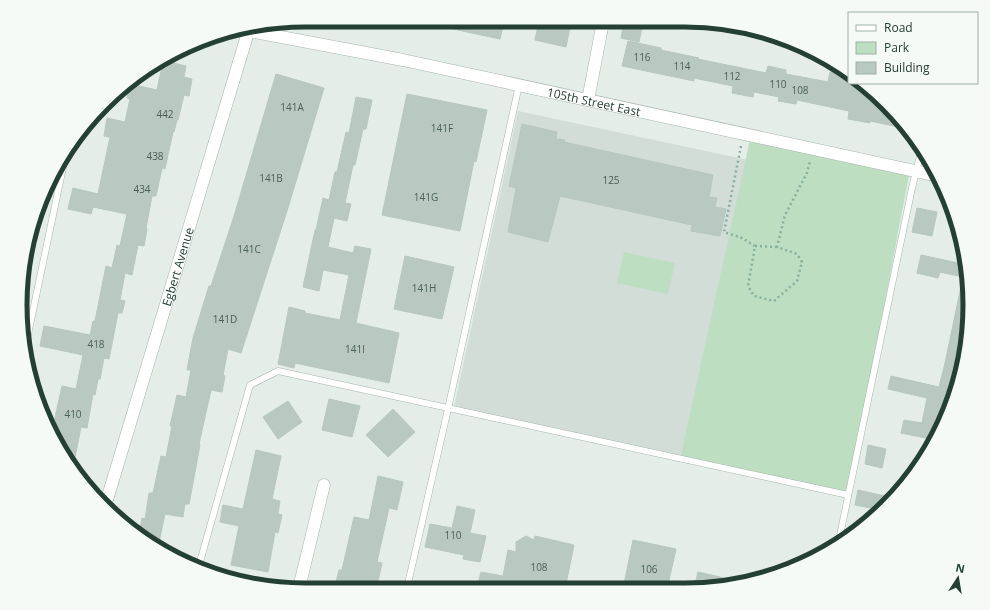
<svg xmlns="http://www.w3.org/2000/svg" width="990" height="610" font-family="'Open Sans',sans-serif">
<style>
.built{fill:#d2ddd7}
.green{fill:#bedec2}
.building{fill:#b9c8c1;stroke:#b7c7be}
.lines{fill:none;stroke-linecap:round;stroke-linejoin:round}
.lane-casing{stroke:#a7b5ae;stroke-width:7}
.street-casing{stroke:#a7b5ae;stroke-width:13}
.path{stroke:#85b09d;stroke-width:2.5;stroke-dasharray:2 3;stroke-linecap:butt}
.lane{stroke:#fff;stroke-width:6}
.street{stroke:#fff;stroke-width:12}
.labels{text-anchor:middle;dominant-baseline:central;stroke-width:3;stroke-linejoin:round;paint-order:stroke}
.number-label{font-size:10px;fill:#496157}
.street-label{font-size:12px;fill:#243f34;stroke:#f5faf7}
.rim{fill:none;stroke:#243f34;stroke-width:5}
</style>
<rect width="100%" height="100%" fill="#e4ede8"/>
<path class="built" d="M518,111l230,49 -64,296 -230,-49z"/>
<g class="green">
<path d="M751,135l159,35 -62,325 -168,-36z"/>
<path d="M624,252l51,11 -7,31 -51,-11z"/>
</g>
<g class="building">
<path d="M444,21h60l-4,18 -56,-12z"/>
<path d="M539,21l32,1 -5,25 -31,-7z"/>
<path d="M624,22h19l-4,20 -18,-4z"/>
<path d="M628,41l33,7v2l38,8 -1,1 68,14 2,-7 18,4v4l42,8 2,-10 19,4v7h3v2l17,4 30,28 9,12 -38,-8v2l-22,-4 1,-8 -52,-11 -1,4 -18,-3 1,-4 -25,-5 -1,5 -21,-4 1,-7 -39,-8v3l-72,-15z"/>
<path d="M164,61l22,5 -2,11 8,2 -3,17 -5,-1 -6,25h-1l-3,12h-1l-8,37 -3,-1 -6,28h-4l-6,32 1,1 -3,17 -6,-1 -6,30 -7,-2 -5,27 5,1 -3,12h-4l-9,46 -5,-1 -4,21h-2l-3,16 -2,-1 -6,34 -6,-1 -8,41 -5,-4 -16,-33 10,-45 14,3 7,-34 -43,-9 4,-20 46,9 3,-14h2l11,-55 6,2 5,-23 3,1 7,-32 -34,-7 -2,7 -23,-5 5,-21 25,6 12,-57 -6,-1 3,-18 18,4 5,-23 -3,-1 3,-14 27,6 6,-28z"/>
<path d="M276,74l48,14 -37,123 -46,142 -13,-4 -5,26 2,1 -3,16 -11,-2 -12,54 1,1 -11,59h-4l-2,13 -18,-3 -7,33 -19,-12 3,-17 3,1 4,-26h4l8,-37 5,1 6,-31h-2l7,-31 9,2 5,-27h-4l6,-32 16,-52h2l23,-70z"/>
<path d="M407,94l80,16 -11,52 -2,-1 -14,70 -78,-16z"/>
<path d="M356,97l16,3 -6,29h-3l-8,36h-2l-8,38 6,1 -4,17 -13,-3 -6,29 25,6 2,-7 16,3 -15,74 43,10 -10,50 -94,-20 -1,5 -16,-4 11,-57 16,4v2l35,7 9,-45 -26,-5 -4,21 -16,-4 12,-57h1l7,-32 6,2 6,-28h2l9,-40 3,1z"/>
<path d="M522,124l35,8 -1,7 9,1 -1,2 149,33 -4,22 8,1 -2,9 11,2 -6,27 -29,-5 1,-6 -132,-29 -12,46 -40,-10 8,-44 -7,-2z"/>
<path d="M917,208l20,4 -5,24 -20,-4z"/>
<path d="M921,255l46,10 1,3 1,55 -9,56 -19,52 -6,9 -34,-7 3,-13 18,3 5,-25 -39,-9 3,-13 48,11 6,-24 18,-86 -23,-5 -2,6 -21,-5z"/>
<path d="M405,256l49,11 -12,52 -48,-10z"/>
<path d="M329,399l31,7 -8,31 -30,-7z"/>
<path d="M288,401l14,21 -24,17 -15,-22z"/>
<path d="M393,409l22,23 -27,25 -22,-22z"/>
<path d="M868,445l18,4 -4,19 -17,-4z"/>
<path d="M256,450l25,6 -9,43 8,2 -2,13 4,1 -4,18 -3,-1 -7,40 -37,-7 8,-39 -19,-4 3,-17 20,4z"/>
<path d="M378,476l25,6 -6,28 -8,-2 -12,54 5,1 -4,18 -4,-1 -2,8h-28l-9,-2 4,-16h3l12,-53 15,3z"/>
<path d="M858,490l27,6 -1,3 7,1 -10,10 -26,-5z"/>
<path d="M457,506l18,4 -5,23 16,3 -6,26 -17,-3 1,-4 -39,-8 5,-23 22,4z"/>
<path d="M526,536l8,4 1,-4 39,9 -9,44 -88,-1 4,-16 22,4 5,-26 8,2v-10z"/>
<path d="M633,540l43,9 -9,40h-44z"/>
<path d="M698,572l44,10 -38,7h-10z"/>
</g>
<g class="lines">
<g class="lane-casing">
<g id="lane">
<path d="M26,344l39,-186"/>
<path d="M838,545l74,-357 10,-40"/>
<path d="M198,569l52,-184 28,-14 570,124"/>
<path d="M407,588l41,-179 71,-324"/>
</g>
</g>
<g class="street-casing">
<g id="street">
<path id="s1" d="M249,31l154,29 535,116"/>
<path d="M588,100l15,-78"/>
<path id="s2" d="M106,503l143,-474"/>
<path d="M299,588l25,-103"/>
</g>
</g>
<g class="path">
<path d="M741,146l-17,86 18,6 13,8"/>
<path d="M777,247l-22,-1 -7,40 6,10 20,5 23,-20 5,-19 -5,-8 -20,-7 8,-32 22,-42 3,-12"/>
</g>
<use href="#lane" class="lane"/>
<use href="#street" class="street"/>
</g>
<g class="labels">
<g class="number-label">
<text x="642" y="57">116</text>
<text x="682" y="66">114</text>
<text x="732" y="76">112</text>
<text x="778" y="84">110</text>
<text x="800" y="90">108</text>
<text x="292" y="107">141A</text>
<text x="165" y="114">442</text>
<text x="442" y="128">141F</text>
<text x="155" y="156">438</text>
<text x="271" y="178">141B</text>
<text x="611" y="180">125</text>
<text x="142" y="189">434</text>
<text x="426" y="197">141G</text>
<text x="249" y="249">141C</text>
<text x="424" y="288">141H</text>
<text x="225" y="319">141D</text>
<text x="96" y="344">418</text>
<text x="355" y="349">141I</text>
<text x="73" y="414">410</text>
<text x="453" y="535">110</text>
<text x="539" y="567">108</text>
<text x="649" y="569">106</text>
</g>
<g class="street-label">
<text stroke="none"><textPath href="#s1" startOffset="352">105th Street East</textPath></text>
<text stroke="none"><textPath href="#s2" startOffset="247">Egbert Avenue</textPath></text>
</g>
</g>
<path d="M0 0H990V610H0ZM305 27H685A278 278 0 0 1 963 305V305A278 278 0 0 1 685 583H305A278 278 0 0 1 27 305V305A278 278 0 0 1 305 27Z" fill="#f5faf7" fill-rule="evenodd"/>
<path class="rim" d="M305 27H685A278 278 0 0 1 963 305V305A278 278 0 0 1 685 583H305A278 278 0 0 1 27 305V305A278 278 0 0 1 305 27Z"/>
<rect x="848" y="12" width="130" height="72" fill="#f5faf7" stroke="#a1afa9"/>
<rect x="856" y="25" width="20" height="6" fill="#ffffff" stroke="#a1afa9"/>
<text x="884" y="32" font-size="12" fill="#243f34">Road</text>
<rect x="856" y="42" width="20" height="12" fill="#bedec2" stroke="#a1afa9"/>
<text x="884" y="52" font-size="12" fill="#243f34">Park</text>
<rect x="856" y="62" width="20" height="12" fill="#b9c8c1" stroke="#a1afa9"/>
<text x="884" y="72" font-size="12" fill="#243f34">Building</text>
<g transform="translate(958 578) rotate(12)" stroke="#f5faf7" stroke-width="3" paint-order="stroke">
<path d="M0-3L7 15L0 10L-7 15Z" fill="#243f34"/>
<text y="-6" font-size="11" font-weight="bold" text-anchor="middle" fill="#243f34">N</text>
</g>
</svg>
